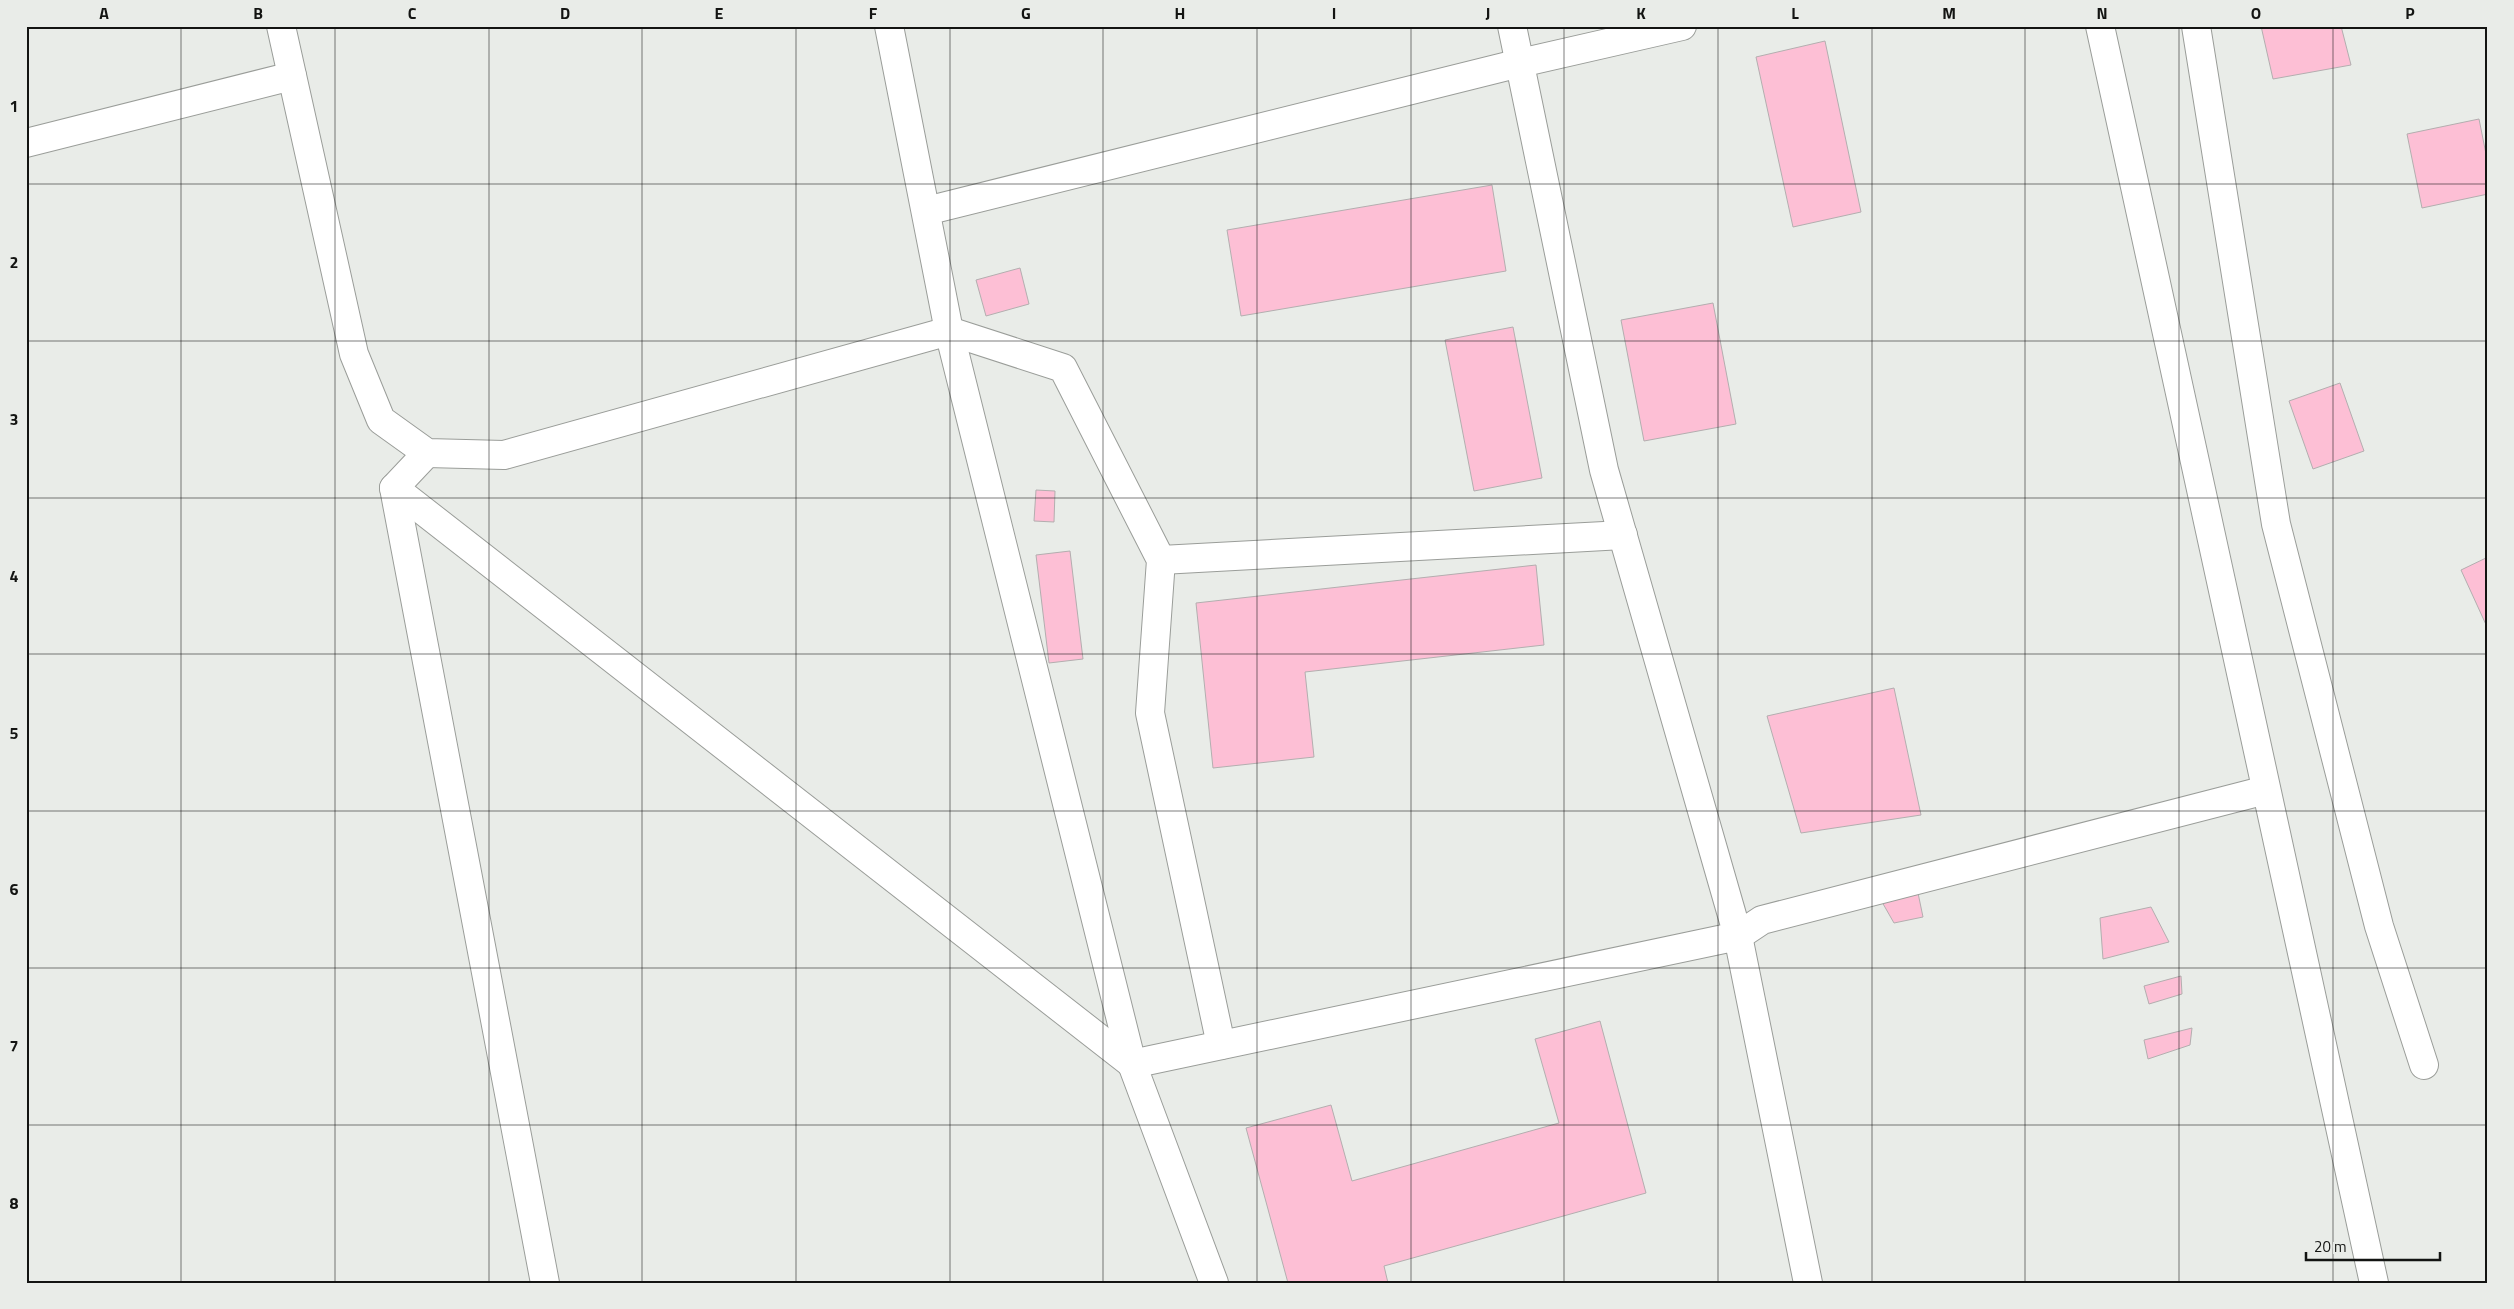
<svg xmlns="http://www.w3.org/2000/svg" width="2514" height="1309" font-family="'Titillium Web',sans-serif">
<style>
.building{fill:#fdbfd5;stroke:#b3aeaf}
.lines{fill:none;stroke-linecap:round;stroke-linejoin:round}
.minor-casing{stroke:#9a9d99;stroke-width:30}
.minor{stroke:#fff;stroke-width:28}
.grid{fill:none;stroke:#131412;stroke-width:1;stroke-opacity:0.55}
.neatline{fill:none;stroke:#131412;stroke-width:2}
.grid-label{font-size:16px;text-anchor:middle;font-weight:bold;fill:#131412}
</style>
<rect width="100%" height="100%" fill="#e9ece8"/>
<g class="building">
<path d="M2261,26h80l10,39 -78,14z"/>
<path d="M1825,41l36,171 -68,15 -37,-170z"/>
<path d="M2479,119l9,45v30l-66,14 -15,-74z"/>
<path d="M1492,185l14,86 -265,45 -14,-86z"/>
<path d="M1020,268l9,36 -43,12 -10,-36z"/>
<path d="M1713,303l23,121 -92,17 -23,-121z"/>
<path d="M1513,327l29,151 -68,13 -29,-151z"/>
<path d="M2340,383l24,68 -51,18 -24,-68z"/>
<path d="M1036,490l19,1 -1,31 -20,-1z"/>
<path d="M1070,551l13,108 -34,4 -13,-108z"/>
<path d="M2488,557v72l-27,-59z"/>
<path d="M1536,565l8,80 -239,27 9,85 -101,11 -17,-165z"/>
<path d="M1894,688l27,127 -120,18 -34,-117z"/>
<path d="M1918,893l5,24 -29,6 -12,-21z"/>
<path d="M2151,907l18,35 -66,17 -3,-41z"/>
<path d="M2181,976l1,18 -33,10 -5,-18z"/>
<path d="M1600,1021l46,172 -262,73 4,17h-100l-42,-155 85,-23 21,76 207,-58 -24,-84z"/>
<path d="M2192,1028l-2,17 -42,14 -4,-19z"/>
</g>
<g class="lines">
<g class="minor-casing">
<g id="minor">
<path d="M281,26l73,328 27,66 46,33 77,2 445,-124 114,37 98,192 -11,153 71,332"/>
<path d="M889,26l60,305 183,733 82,219"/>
<path d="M1512,26l92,444 134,466 70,347"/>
<path d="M2100,26l274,1257"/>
<path d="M2196,26l80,498 103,402 45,139"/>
<path d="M26,143l266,-67"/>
<path d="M926,211l594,-148 162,-37"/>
<path d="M427,453l-33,35 151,795"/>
<path d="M394,488l738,576"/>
<path d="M1161,560l462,-25"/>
<path d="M1132,1064l606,-128 24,-16 504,-130"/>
</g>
</g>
<use href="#minor" class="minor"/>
</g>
<path class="grid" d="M181,26v1257M335,26v1257M489,26v1257M642,26v1257M796,26v1257M950,26v1257M1103,26v1257M1257,26v1257M1411,26v1257M1564,26v1257M1718,26v1257M1872,26v1257M2025,26v1257M2179,26v1257M2333,26v1257M26,184h2462M26,341h2462M26,498h2462M26,654h2462M26,811h2462M26,968h2462M26,1125h2462"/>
<rect width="2514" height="1309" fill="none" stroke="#e9ece8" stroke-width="55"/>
<path d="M2306 1252v8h134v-8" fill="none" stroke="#131412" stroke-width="2.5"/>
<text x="2314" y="1252" font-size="15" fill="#131412" stroke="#e9ece8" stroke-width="4" paint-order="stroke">20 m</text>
<rect x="28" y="28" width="2458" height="1254" class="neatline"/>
<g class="grid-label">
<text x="104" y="19">A</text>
<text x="258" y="19">B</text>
<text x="412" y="19">C</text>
<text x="565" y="19">D</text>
<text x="719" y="19">E</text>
<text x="873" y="19">F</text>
<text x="1026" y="19">G</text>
<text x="1180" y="19">H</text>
<text x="1334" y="19">I</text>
<text x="1488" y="19">J</text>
<text x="1641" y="19">K</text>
<text x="1795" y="19">L</text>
<text x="1949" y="19">M</text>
<text x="2102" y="19">N</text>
<text x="2256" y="19">O</text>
<text x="2410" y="19">P</text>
<text x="14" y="112">1</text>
<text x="14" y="268">2</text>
<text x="14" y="425">3</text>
<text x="14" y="582">4</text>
<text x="14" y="739">5</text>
<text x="14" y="895">6</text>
<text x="14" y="1052">7</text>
<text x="14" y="1209">8</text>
</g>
</svg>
